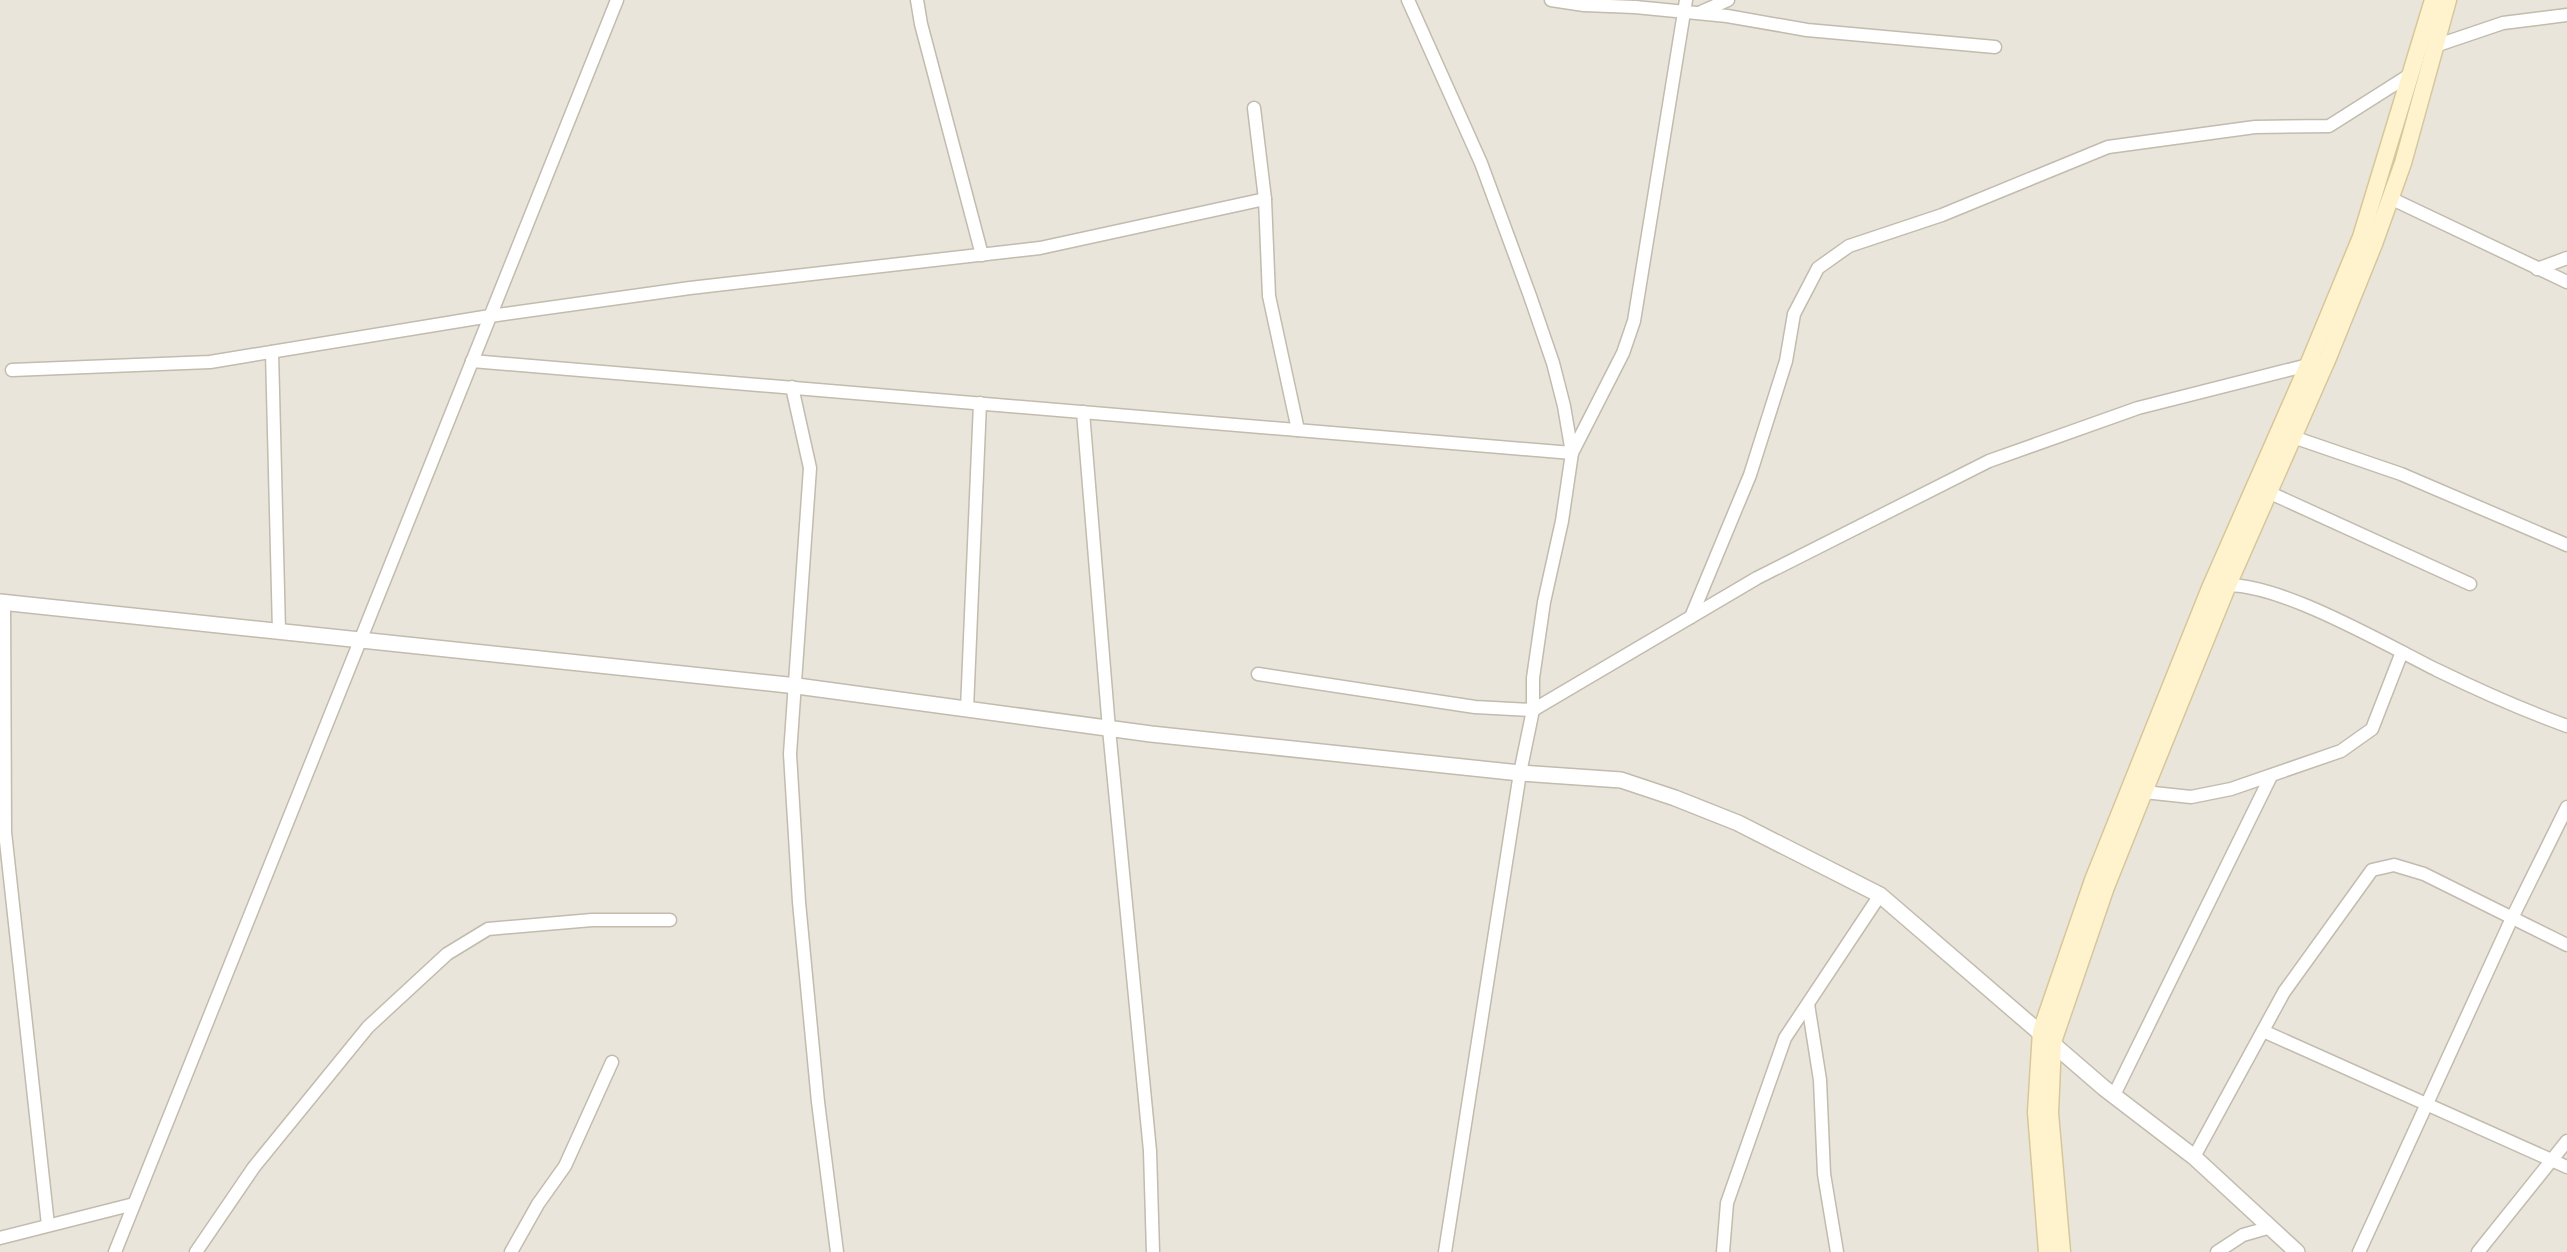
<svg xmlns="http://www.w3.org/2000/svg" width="2567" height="1252" font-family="'PT Sans',sans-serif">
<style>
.residential{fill:#eae5da}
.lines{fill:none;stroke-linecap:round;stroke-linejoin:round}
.minor-casing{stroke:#c2bbae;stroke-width:15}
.tertiary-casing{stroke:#c2bbae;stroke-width:18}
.secondary-casing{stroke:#d6c79b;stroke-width:19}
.minor{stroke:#fff;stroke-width:12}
.tertiary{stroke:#fff;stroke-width:15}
.secondary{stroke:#fff3cd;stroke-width:16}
</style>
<rect width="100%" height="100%" fill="#f6f3ec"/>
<rect class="residential" x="0" y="0" width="2567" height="1252"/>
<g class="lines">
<g class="minor-casing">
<g id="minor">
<path d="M917,0l4,24 61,231"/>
<path d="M1408,0l73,163 49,133 23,67 11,43 8,47 -10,68 -18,81 -11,76v32l-13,63 -75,479"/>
<path d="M1551,0l33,5 51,2 92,9 80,14 188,17"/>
<path d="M1701,12l27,-12"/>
<path d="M2435,46l68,-23 64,-8"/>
<path d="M1254,108l11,91 4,97 29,134"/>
<path d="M2390,198l177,84"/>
<path d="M2537,269l30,-11"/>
<path d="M272,352l7,279"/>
<path d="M472,361l1100,92 51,-100 11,-32 52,-321"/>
<path d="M12,370l198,-8 280,-46 200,-28 350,-40 225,-49"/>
<path d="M792,387l18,81 -20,286 9,148 19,200 19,150"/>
<path d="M1083,412l26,317 41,422 3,101"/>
<path d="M2293,437l108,37 166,71"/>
<path d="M2268,492l202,92"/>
<path d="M2219,586c52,-9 169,60 218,84 43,21 86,40 130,56"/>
<path d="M4,603l1,229 43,393"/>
<path d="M1691,617l59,-142 36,-114 8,-47 24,-46 31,-22 93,-31 166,-68 147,-20 74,-1 82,-52"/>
<path d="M1258,674l217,33 58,3 224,-132 232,-117 149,-53 170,-43"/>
<path d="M967,709l13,-306"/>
<path d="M2144,792l47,5 40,-8 110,-38 31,-22 30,-77"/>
<path d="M1808,1004l12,76 4,94 13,78"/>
<path d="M2263,1031l304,136"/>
<path d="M2114,1095l157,-319"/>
<path d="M2194,1157l90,-165 88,-122 22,-5 30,9 143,71"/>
<path d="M0,1238l134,-34"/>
<path d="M115,1252l502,-1252"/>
<path d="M196,1252l58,-85 114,-140 79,-73 41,-25 104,-9h78"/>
<path d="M511,1252l27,-48 27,-38 47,-104"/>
<path d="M1723,1252l4,-49 58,-165 95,-143"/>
<path d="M2217,1252l26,-17 28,-8"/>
<path d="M2359,1252l153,-334 55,-111"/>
<path d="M2478,1252l89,-111"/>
</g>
</g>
<g class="tertiary-casing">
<path id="tertiary" d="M0,602l797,84 354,48 369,39 101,7 54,18 63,25 142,72 224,193 90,69 103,95"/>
</g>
<g class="secondary-casing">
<g id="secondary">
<path d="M2047,1252l-11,-140 5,-81 52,-151 117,-292 98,-223 53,-128 72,-237"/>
<path d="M2062,1252l-12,-139 3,-71 53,-155 38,-95 84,-207 100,-227 46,-114 29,-81 45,-163"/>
</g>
</g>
<use href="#minor" class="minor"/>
<use href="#tertiary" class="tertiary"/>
<use href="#secondary" class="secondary"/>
</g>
</svg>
